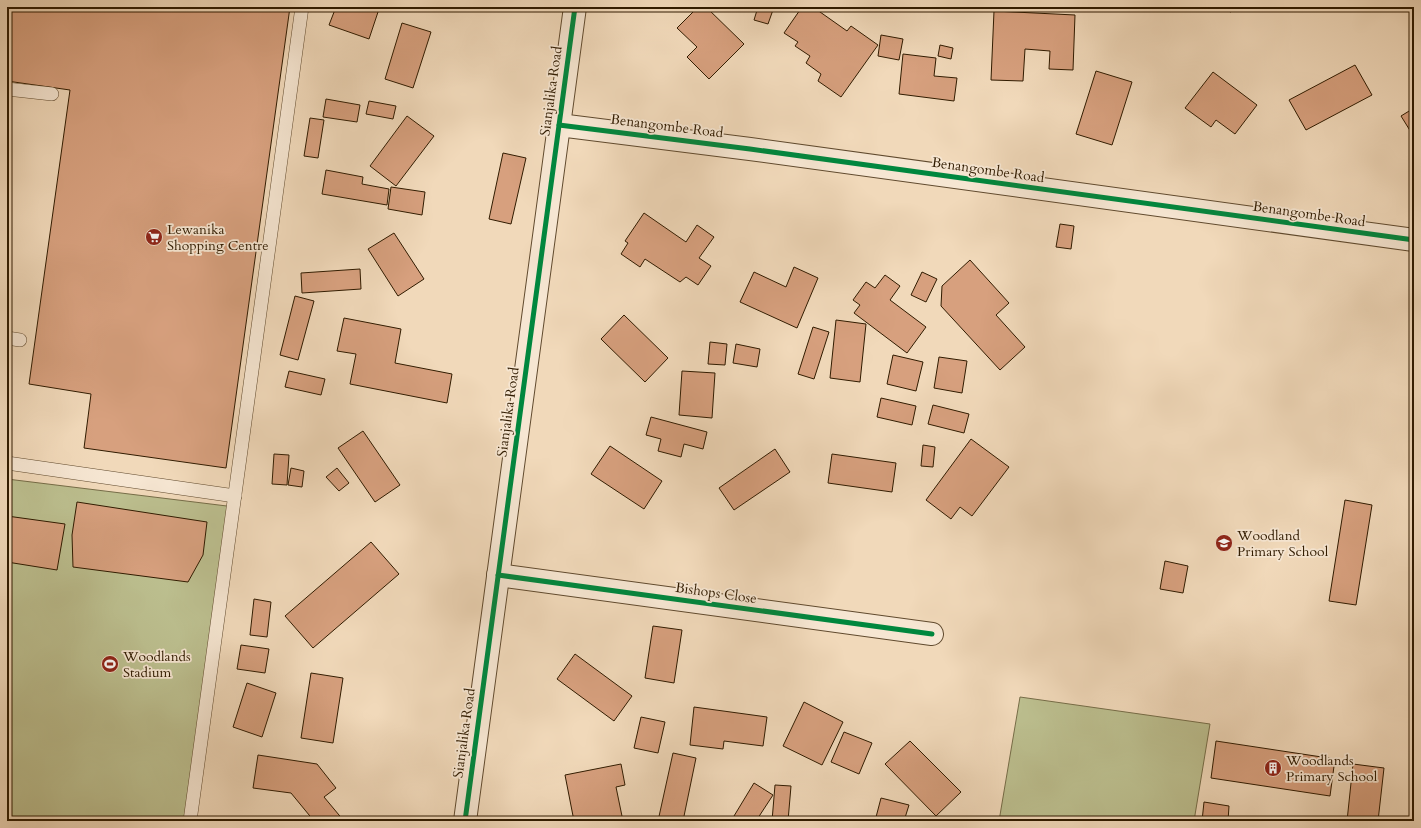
<svg xmlns="http://www.w3.org/2000/svg" width="1421" height="828" font-family="Cardo,serif">
<style>
.green{fill:#bcbf8f;stroke:#766d48}
.building{fill:#d7a07e;stroke:#301b00}
.lines{fill:none;stroke-linecap:round;stroke-linejoin:round}
.service-casing{stroke:#604a2e;stroke-width:14}
.minor-casing{stroke:#604a2e;stroke-width:24}
.service{stroke:#f6e6d2;stroke-width:13}
.minor{stroke:#f6e6d2;stroke-width:22}
.cycleway-casing{stroke:#f6e6d2;stroke-width:8}
.cycleway{stroke:#00873e;stroke-width:5}
.labels{text-anchor:middle;dominant-baseline:central;stroke-width:3.5;stroke-linejoin:round;paint-order:stroke}
.street-label{font-size:14px;fill:#301b00;stroke:#f6e6d2}
.poi-label{font-size:14px;fill:#301b00;stroke:#f6e6d2;text-anchor:start}
</style>
<rect width="100%" height="100%" fill="#f1d9ba"/>
<filter id="stains"><feTurbulence type="fractalNoise" baseFrequency=".005" numOctaves="4"/><feColorMatrix values="0 0 0 0 .2 0 0 0 0 .09 0 0 0 0 .02 0 0 0 .5 -.17"/></filter>
<radialGradient id="worn" r=".72"><stop offset=".6" stop-color="#630" stop-opacity="0"/><stop offset="1" stop-color="#630" stop-opacity=".3"/></radialGradient>
<g class="green">
<path d="M7,479l228,28 -44,314h-184z"/>
<path d="M1020,697l190,27 -16,97h-195z"/>
</g>
<g class="building">
<path d="M7,7h283l-64,461 -142,-20 7,-54 -62,-10 41,-294 -63,-9z"/>
<path d="M336,7h36l7,2 -10,30 -40,-14z"/>
<path d="M698,7h8l38,37 -35,35 -22,-22 10,-10 -20,-19z"/>
<path d="M758,7h16l-6,17 -14,-4z"/>
<path d="M802,7h11l34,24 4,-5 27,19 -37,52 -23,-16 3,-7 -15,-11 4,-7 -15,-10 3,-4 -14,-9z"/>
<path d="M1215,7h18l-2,5z"/>
<path d="M994,11l81,4 -2,55 -24,-1 1,-18 -25,-2 -2,32 -32,-1z"/>
<path d="M402,23l29,9 -18,56 -28,-9z"/>
<path d="M881,35l22,4 -4,21 -21,-4z"/>
<path d="M940,45l13,3 -2,11 -13,-3z"/>
<path d="M903,54l33,4 -2,18 23,2 -3,23 -55,-7z"/>
<path d="M1355,65l17,30 -66,35 -17,-30z"/>
<path d="M1096,71l36,11 -20,63 -36,-11z"/>
<path d="M1213,72l44,33 -22,29 -19,-14 -5,7 -26,-19z"/>
<path d="M326,99l34,6 -3,17 -34,-5z"/>
<path d="M369,101l27,5 -3,13 -27,-5z"/>
<path d="M1414,108v29l-13,-21z"/>
<path d="M407,116l27,20 -38,50 -26,-20z"/>
<path d="M310,118l14,2 -6,38 -14,-2z"/>
<path d="M503,153l23,5 -15,66 -22,-5z"/>
<path d="M326,170l37,7 -1,7 27,5 -2,16 -65,-11z"/>
<path d="M391,187l34,5 -3,23 -34,-6z"/>
<path d="M644,213l42,29 11,-17 17,12 -15,21 12,8 -13,19 -12,-8 -6,5 -35,-23 -5,8 -19,-13 7,-11 -3,-2z"/>
<path d="M1060,224l14,2 -3,23 -15,-2z"/>
<path d="M394,233l30,46 -26,17 -30,-47z"/>
<path d="M970,260l39,43 -13,12 29,32 -25,23 -59,-64 1,-20z"/>
<path d="M794,267l24,11 -21,50 -57,-26 14,-30 32,15z"/>
<path d="M360,269l1,20 -59,4 -1,-20z"/>
<path d="M922,272l15,7 -11,23 -15,-7z"/>
<path d="M885,275l15,11 -10,14 36,27 -19,26 -53,-40 6,-8 -7,-5 13,-18 9,6z"/>
<path d="M295,296l19,5 -16,59 -18,-5z"/>
<path d="M624,315l44,43 -23,24 -44,-43z"/>
<path d="M344,318l57,11 -6,34 57,11 -5,29 -97,-19 6,-30 -19,-3z"/>
<path d="M836,320l30,4 -6,58 -30,-4z"/>
<path d="M813,327l16,5 -15,47 -16,-5z"/>
<path d="M710,342l17,2 -2,21 -17,-1z"/>
<path d="M736,344l24,5 -3,18 -24,-4z"/>
<path d="M893,355l30,7 -7,29 -29,-7z"/>
<path d="M939,357l28,4 -5,32 -28,-5z"/>
<path d="M289,371l36,8 -4,16 -36,-8z"/>
<path d="M682,371l33,2 -3,45 -33,-3z"/>
<path d="M881,398l35,8 -4,19 -35,-8z"/>
<path d="M933,405l36,9 -5,19 -36,-9z"/>
<path d="M651,417l56,15 -4,17 -19,-5 -3,13 -23,-6 3,-12 -15,-4z"/>
<path d="M363,431l37,54 -25,17 -37,-54z"/>
<path d="M971,439l38,28 -37,49 -12,-9 -9,12 -25,-19z"/>
<path d="M923,445l12,2 -2,20 -12,-1z"/>
<path d="M610,446l52,35 -18,28 -53,-35z"/>
<path d="M775,449l15,23 -56,38 -15,-22z"/>
<path d="M274,454l15,1 -2,30 -15,-1z"/>
<path d="M832,454l64,9 -4,29 -64,-9z"/>
<path d="M291,468l13,3 -2,16 -14,-2z"/>
<path d="M337,468l12,15 -10,8 -13,-14z"/>
<path d="M1345,500l27,5 -16,100 -27,-4z"/>
<path d="M77,502l130,20 -4,33 -15,27 -115,-15 -1,-32z"/>
<path d="M7,516l58,8 -8,46 -50,-8z"/>
<path d="M371,542l28,32 -86,74 -28,-32z"/>
<path d="M1165,561l23,5 -5,27 -23,-4z"/>
<path d="M254,599l17,3 -4,35 -17,-2z"/>
<path d="M653,626l29,4 -8,53 -29,-5z"/>
<path d="M241,645l28,4 -4,24 -28,-4z"/>
<path d="M575,654l57,42 -18,25 -57,-42z"/>
<path d="M311,673l32,5 -10,65 -32,-5z"/>
<path d="M247,683l29,10 -14,44 -29,-10z"/>
<path d="M804,702l39,20 -21,43 -39,-19z"/>
<path d="M694,707l73,10 -4,29 -39,-5 -1,8 -33,-4z"/>
<path d="M641,717l24,5 -7,31 -24,-5z"/>
<path d="M844,732l28,11 -13,31 -28,-12z"/>
<path d="M910,741l51,51 -25,24 -51,-52z"/>
<path d="M1216,741l119,18 -5,37 -119,-18z"/>
<path d="M673,753l23,5 -13,63h-25z"/>
<path d="M258,755l59,9 19,24 -12,9 20,24h-30l-23,-28 -38,-5z"/>
<path d="M621,764l4,21 -9,2 7,34h-49l-9,-46z"/>
<path d="M1353,764l31,4 -6,53h-31z"/>
<path d="M754,783l19,12 -17,26h-14l-8,-5z"/>
<path d="M775,785l16,1 -3,35h-16z"/>
<path d="M881,798l28,7 -5,16h-29z"/>
<path d="M1204,802l25,4 -1,15h-26z"/>
</g>
<g class="lines">
<g class="service-casing">
<g id="service">
<path d="M7,89l45,5"/>
<path d="M7,338l13,2"/>
<path d="M7,463l228,33"/>
<path d="M190,821l112,-814"/>
</g>
</g>
<g class="minor-casing">
<g id="minor">
<path d="M559,125l191,24 664,91"/>
<path d="M498,575l434,59"/>
<path d="M465,821l110,-814"/>
</g>
</g>
<use href="#service" class="service"/>
<use href="#minor" class="minor"/>
<g class="cycleway-casing">
<g id="cycleway">
<path d="M559,125l191,24 664,91"/>
<path d="M498,575l434,59"/>
<path d="M465,821l110,-814"/>
</g>
</g>
<use href="#cycleway" class="cycleway"/>
</g>
<defs>
<g id="supermarket-disc" transform="scale(0.9)"><circle r="9.5" fill="#8f2418" stroke="#f6e6d2"/><path d="M-6-5.5h2.5l.6 2H6L4.5 2H-2.5L-4.4-4H-6ZM-1.5 3.2a1.3 1.3 0 1 0 .1 0ZM3 3.2a1.3 1.3 0 1 0 .1 0Z" fill="#fff"/></g>
<g id="school-disc" transform="scale(0.9)"><circle r="9.5" fill="#8f2418" stroke="#f6e6d2"/><path d="M0-5L7-2L0 1L-7-2ZM-4 1L0 2.5L4 1V4Q0 6-4 4Z" fill="#fff"/></g>
<g id="stadium-disc" transform="scale(0.9)"><circle r="9.5" fill="#8f2418" stroke="#f6e6d2"/><path d="M0-5a6.5 5 0 1 0 0 10a6.5 5 0 1 0 0-10ZM-3.5-1.8h7v3.6h-7Z" fill="#fff"/></g>
<g id="building-disc" transform="scale(0.9)"><circle r="9.5" fill="#8f2418" stroke="#f6e6d2"/><path d="M-4-6H4V6H1V3H-1V6H-4ZM-2.5-4.3h1.7v1.8h-1.7ZM.8-4.3h1.7v1.8H.8ZM-2.5-1h1.7V.8h-1.7ZM.8-1h1.7V.8H.8Z" fill="#fff"/></g>
</defs>
<g fill-rule="evenodd">
<use href="#supermarket-disc" x="154" y="237"/>
<use href="#school-disc" x="1224" y="543"/>
<use href="#stadium-disc" x="110" y="664"/>
<use href="#building-disc" x="1273" y="768"/>
</g>
<g class="labels">
<g class="street-label">
<text transform="translate(551 91) rotate(-82)">Sianjalika Road</text>
<text transform="translate(667 126) rotate(7)">Benangombe Road</text>
<text transform="translate(988 170) rotate(8)">Benangombe Road</text>
<text transform="translate(1309 214) rotate(8)">Benangombe Road</text>
<text transform="translate(508 412) rotate(-82)">Sianjalika Road</text>
<text transform="translate(716 593) rotate(8)">Bishops Close</text>
<text transform="translate(464 733) rotate(-82)">Sianjalika Road</text>
</g>
<g class="poi-label">
<text x="167" y="229">Lewanika<tspan x="167" dy="16">Shopping Centre</tspan></text>
<text x="1237" y="535">Woodland<tspan x="1237" dy="16">Primary School</tspan></text>
<text x="123" y="656">Woodlands<tspan x="123" dy="16">Stadium</tspan></text>
<text x="1286" y="760">Woodlands<tspan x="1286" dy="16">Primary School</tspan></text>
</g>
</g>
<rect width="1421" height="828" fill="none" stroke="#f1d9ba" stroke-width="24"/>
<rect x="8" y="8" width="1405" height="812" fill="none" stroke="#301b00" stroke-width="2"/>
<rect x="12" y="12" width="1397" height="804" fill="none" stroke="#301b00"/>
<rect width="100%" height="100%" filter="url(#stains)"/>
<rect width="100%" height="100%" fill="url(#worn)"/>
</svg>
